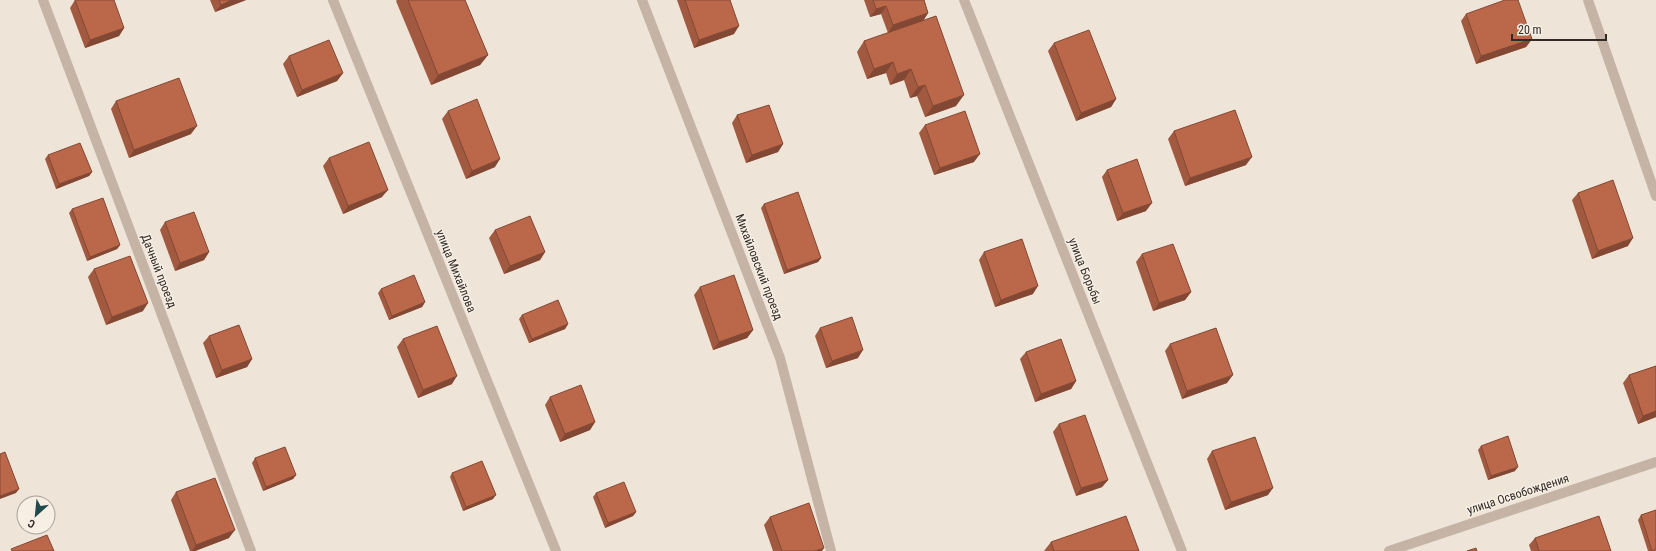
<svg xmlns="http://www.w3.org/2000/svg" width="1656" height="551" font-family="'Roboto Condensed',sans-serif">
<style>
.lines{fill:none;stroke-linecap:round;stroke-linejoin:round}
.minor{stroke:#c5b4a6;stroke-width:10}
.wall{fill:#a15940}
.shaded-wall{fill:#834834}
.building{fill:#bb674a;stroke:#834834}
.labels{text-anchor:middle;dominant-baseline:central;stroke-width:3;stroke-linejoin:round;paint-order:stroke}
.street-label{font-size:12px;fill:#312a26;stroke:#f7eee4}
</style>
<rect width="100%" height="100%" fill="#eee4d8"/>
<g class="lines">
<g class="minor">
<path d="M43,0l208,551"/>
<path d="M333,0l223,551"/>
<path d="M642,0l138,358 51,193"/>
<path d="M964,0l218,551"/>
<path d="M1588,0l68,196"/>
<path d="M1389,551l267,-89"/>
</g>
</g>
<g class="wall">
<path d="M75,0l49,28 -5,8 -34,12 -15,-40z"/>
<path d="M210,0h36l-31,12z"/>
<path d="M397,0h68l23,55 -8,10 -49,20 -35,-84z"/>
<path d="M677,0h53l4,34 -40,14z"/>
<path d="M864,0h60l4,13 -5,8 33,85 -31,11 -8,-21 -7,2 -6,-18 -14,5 -4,-12 -19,6 -10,-27 7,-11 24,-8 -7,-19 -11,3z"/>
<path d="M1466,14l66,25 -6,8 -50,17 -15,-43z"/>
<path d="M1054,43l62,56 -5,8 -35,14 -28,-70z"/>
<path d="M289,56l54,17 -6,8 -40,16 -14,-33z"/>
<path d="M116,101l75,33 -62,24 -18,-49z"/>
<path d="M448,111l47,56 -29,12 -24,-60z"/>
<path d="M737,115l46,29 -5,8 -32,11 -14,-40z"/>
<path d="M925,125l49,37 -40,13 -15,-42z"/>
<path d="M1174,131l72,34 -61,21 -17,-47z"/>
<path d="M48,155l44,17 -3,4 -33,13 -11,-30z"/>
<path d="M329,158l53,39 -39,17 -20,-48z"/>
<path d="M1107,170l39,41 -29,10 -15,-44z"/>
<path d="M1578,193l50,53 -36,13 -20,-59z"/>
<path d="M764,204l57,54 -3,4 -34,12 -23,-66z"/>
<path d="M72,209l48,36 -3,4 -30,12 -18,-48z"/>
<path d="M165,222l44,30 -5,8 -29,11 -15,-41z"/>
<path d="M495,230l50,22 -5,8 -36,14 -15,-36z"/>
<path d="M984,252l49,42 -38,13 -16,-47z"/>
<path d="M1142,254l49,38 -6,8 -32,11 -17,-49z"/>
<path d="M94,269l49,42 -37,14 -18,-48z"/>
<path d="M700,287l53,43 -6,8 -34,12 -19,-55z"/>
<path d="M381,289l44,13 -3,5 -33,13 -11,-27z"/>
<path d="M522,315l46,9 -3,5 -36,14 -10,-24z"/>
<path d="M820,328l38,30 -32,10 -11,-32z"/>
<path d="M209,336l43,23 -5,8 -31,11 -13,-35z"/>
<path d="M403,339l49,45 -34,14 -21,-51z"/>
<path d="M1170,344l57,39 -45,16 -17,-48z"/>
<path d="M1026,352l50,29 -5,8 -36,13 -15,-43z"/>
<path d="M1656,366v51l-18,7 -15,-41 6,-8z"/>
<path d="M550,397l45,25 -5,8 -30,12 -15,-37z"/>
<path d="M1059,424l49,56 -6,7 -26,9 -23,-64z"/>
<path d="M1481,446l34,25 -27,9 -10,-30z"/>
<path d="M1212,451l56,44 -43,15 -18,-51z"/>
<path d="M255,458l41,17 -3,4 -30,12 -11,-28z"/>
<path d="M452,473l41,26 -30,12 -13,-34z"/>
<path d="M176,492l53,46 -34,13h-5l-19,-51z"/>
<path d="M596,493l40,19 -3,4 -28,12 -12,-31z"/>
<path d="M1641,515l15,36h-8l-10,-31z"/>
<path d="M770,517l52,34h-49l-9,-26z"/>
<path d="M1535,538l76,13h-80l-2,-6z"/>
<path d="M1051,542l88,9h-95z"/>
</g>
<g class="shaded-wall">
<path d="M232,0h14l-31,12 6,-7z"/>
<path d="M886,6l-5,8 -11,3 6,-8z"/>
<path d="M928,13l-5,8 -35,12 5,-8z"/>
<path d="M739,26l-5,8 -40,14 5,-8z"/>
<path d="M124,28l-5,8 -34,12 5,-8z"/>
<path d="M1532,39l-6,8 -50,17 5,-8z"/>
<path d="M488,55l-8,10 -49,20 7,-10z"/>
<path d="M893,62l-7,11 -19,6 7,-10z"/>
<path d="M911,69l-7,11 -14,5 7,-11z"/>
<path d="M343,73l-6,8 -40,16 5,-7z"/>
<path d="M925,85l-8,11 -7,2 8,-11z"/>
<path d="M964,95l-8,11 -31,11 8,-11z"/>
<path d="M1116,99l-5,8 -35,14 5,-8z"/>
<path d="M197,126l-6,8 -62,24 5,-8z"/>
<path d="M783,144l-5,8 -32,11 6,-8z"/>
<path d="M980,154l-6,8 -40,13 6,-7z"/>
<path d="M1252,157l-6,8 -61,21 5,-8z"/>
<path d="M500,159l-5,8 -29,12 6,-8z"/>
<path d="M92,172l-3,4 -33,13 3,-5z"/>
<path d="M388,190l-6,7 -39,17 5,-8z"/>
<path d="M1152,203l-6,8 -29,10 6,-8z"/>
<path d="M1633,238l-5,8 -36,13 6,-8z"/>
<path d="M120,245l-3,4 -30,12 3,-4z"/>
<path d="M209,252l-5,8 -29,11 5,-8z"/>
<path d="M545,252l-5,8 -36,14 6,-8z"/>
<path d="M821,258l-3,4 -34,12 3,-4z"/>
<path d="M1038,286l-5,8 -38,13 6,-7z"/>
<path d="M1191,292l-6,8 -32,11 6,-8z"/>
<path d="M425,302l-3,5 -33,13 3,-4z"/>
<path d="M148,303l-5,8 -37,14 6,-8z"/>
<path d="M568,324l-3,5 -36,14 3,-4z"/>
<path d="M753,330l-6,8 -34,12 6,-8z"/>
<path d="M863,350l-5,8 -32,10 6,-7z"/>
<path d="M252,359l-5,8 -31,11 6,-8z"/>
<path d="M1233,375l-6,8 -45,16 5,-8z"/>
<path d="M457,376l-5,8 -34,14 5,-8z"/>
<path d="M1076,381l-5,8 -36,13 6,-8z"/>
<path d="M1656,411v6l-18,7 5,-8z"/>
<path d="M595,422l-5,8 -30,12 5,-8z"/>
<path d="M1518,467l-3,4 -27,9 3,-4z"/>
<path d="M296,475l-3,4 -30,12 3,-4z"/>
<path d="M1108,480l-6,7 -26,9 5,-8z"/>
<path d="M1273,488l-5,7 -43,15 6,-8z"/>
<path d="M19,489l-3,4 -16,6v-3z"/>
<path d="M496,495l-3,4 -30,12 3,-4z"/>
<path d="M636,512l-3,4 -28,12 3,-5z"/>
<path d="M235,530l-6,8 -34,13h-3l4,-6z"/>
<path d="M824,548l-2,3h-7z"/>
</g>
<g class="building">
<path d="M75,0h39l10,28 -34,12z"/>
<path d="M219,0h13l-11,5z"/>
<path d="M408,0h57l23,55 -50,20z"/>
<path d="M685,0h45l9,26 -40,14z"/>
<path d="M873,0h51l4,13 -35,12 -7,-19 -10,3z"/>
<path d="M1505,0h13l14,39 -51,17 -15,-42z"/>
<path d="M936,16l28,79 -31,11 -8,-21 -7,2 -7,-18 -14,5 -4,-12 -19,7 -10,-28z"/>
<path d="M1089,30l27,69 -35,14 -27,-70z"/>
<path d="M329,40l14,33 -41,17 -13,-34z"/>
<path d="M179,78l18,48 -63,24 -18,-49z"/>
<path d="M477,99l23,60 -28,12 -24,-60z"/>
<path d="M769,105l14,39 -31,11 -15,-40z"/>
<path d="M1235,110l17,47 -62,21 -16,-47z"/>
<path d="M965,111l15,43 -40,14 -15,-43z"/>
<path d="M369,142l19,48 -40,16 -19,-48z"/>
<path d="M80,143l12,29 -33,12 -11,-29z"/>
<path d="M1137,159l15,44 -29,10 -16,-43z"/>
<path d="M1613,180l20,58 -35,13 -20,-58z"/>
<path d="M798,192l23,66 -34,12 -23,-66z"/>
<path d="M103,198l17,47 -30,12 -18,-48z"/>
<path d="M194,212l15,40 -29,11 -15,-41z"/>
<path d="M530,216l15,36 -35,14 -15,-36z"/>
<path d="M1022,239l16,47 -37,14 -17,-48z"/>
<path d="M1173,244l18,48 -32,11 -17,-49z"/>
<path d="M130,256l18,47 -36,14 -18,-48z"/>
<path d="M414,275l11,27 -33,14 -11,-27z"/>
<path d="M734,275l19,55 -34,12 -19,-55z"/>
<path d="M558,300l10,24 -36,15 -10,-24z"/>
<path d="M852,317l11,33 -31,11 -12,-33z"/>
<path d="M239,325l13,34 -30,11 -13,-34z"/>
<path d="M437,326l20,50 -34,14 -20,-51z"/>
<path d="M1216,328l17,47 -46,16 -17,-47z"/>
<path d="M1061,339l15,42 -35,13 -15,-42z"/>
<path d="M1656,366v45l-13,5 -14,-41z"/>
<path d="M581,385l14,37 -30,12 -15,-37z"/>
<path d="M1085,415l23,65 -27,8 -22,-64z"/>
<path d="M1508,436l10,31 -27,9 -10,-30z"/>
<path d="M1255,437l18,51 -42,14 -19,-51z"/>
<path d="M285,447l11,28 -30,12 -11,-29z"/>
<path d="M5,452l14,37 -19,7v-42z"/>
<path d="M482,461l14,34 -30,12 -14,-34z"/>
<path d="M215,478l20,52 -39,15 -20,-53z"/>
<path d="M624,482l12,30 -28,11 -12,-30z"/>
<path d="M809,503l15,45 -9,3h-33l-12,-34z"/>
<path d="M1656,510v39l-4,2 -11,-36z"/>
<path d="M1126,516l13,35h-85l-3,-9z"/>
<path d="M1599,516l12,35h-72l-4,-13z"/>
<path d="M47,535l7,16h-42l-1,-2z"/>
<path d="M1476,548l1,3h-10z"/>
</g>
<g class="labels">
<g class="street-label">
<text transform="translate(759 267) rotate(69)">Михайловский проезд</text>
<text transform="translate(159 271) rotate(69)">Дачный проезд</text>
<text transform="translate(456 271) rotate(68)">улица Михайлова</text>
<text transform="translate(1085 271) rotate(68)">улица Борьбы</text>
<text transform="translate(1518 494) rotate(-18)">улица Освобождения</text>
</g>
</g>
<g transform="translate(36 515) rotate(207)"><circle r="19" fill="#f7eee4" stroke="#a8a098"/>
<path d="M0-3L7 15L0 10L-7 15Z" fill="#1f4b4f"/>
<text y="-6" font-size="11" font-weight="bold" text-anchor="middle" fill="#312a26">С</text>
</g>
<path d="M1512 34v6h94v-6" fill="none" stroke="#312a26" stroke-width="2"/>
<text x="1518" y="34" font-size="12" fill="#312a26" stroke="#f7eee4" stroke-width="3" paint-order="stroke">20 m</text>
</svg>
